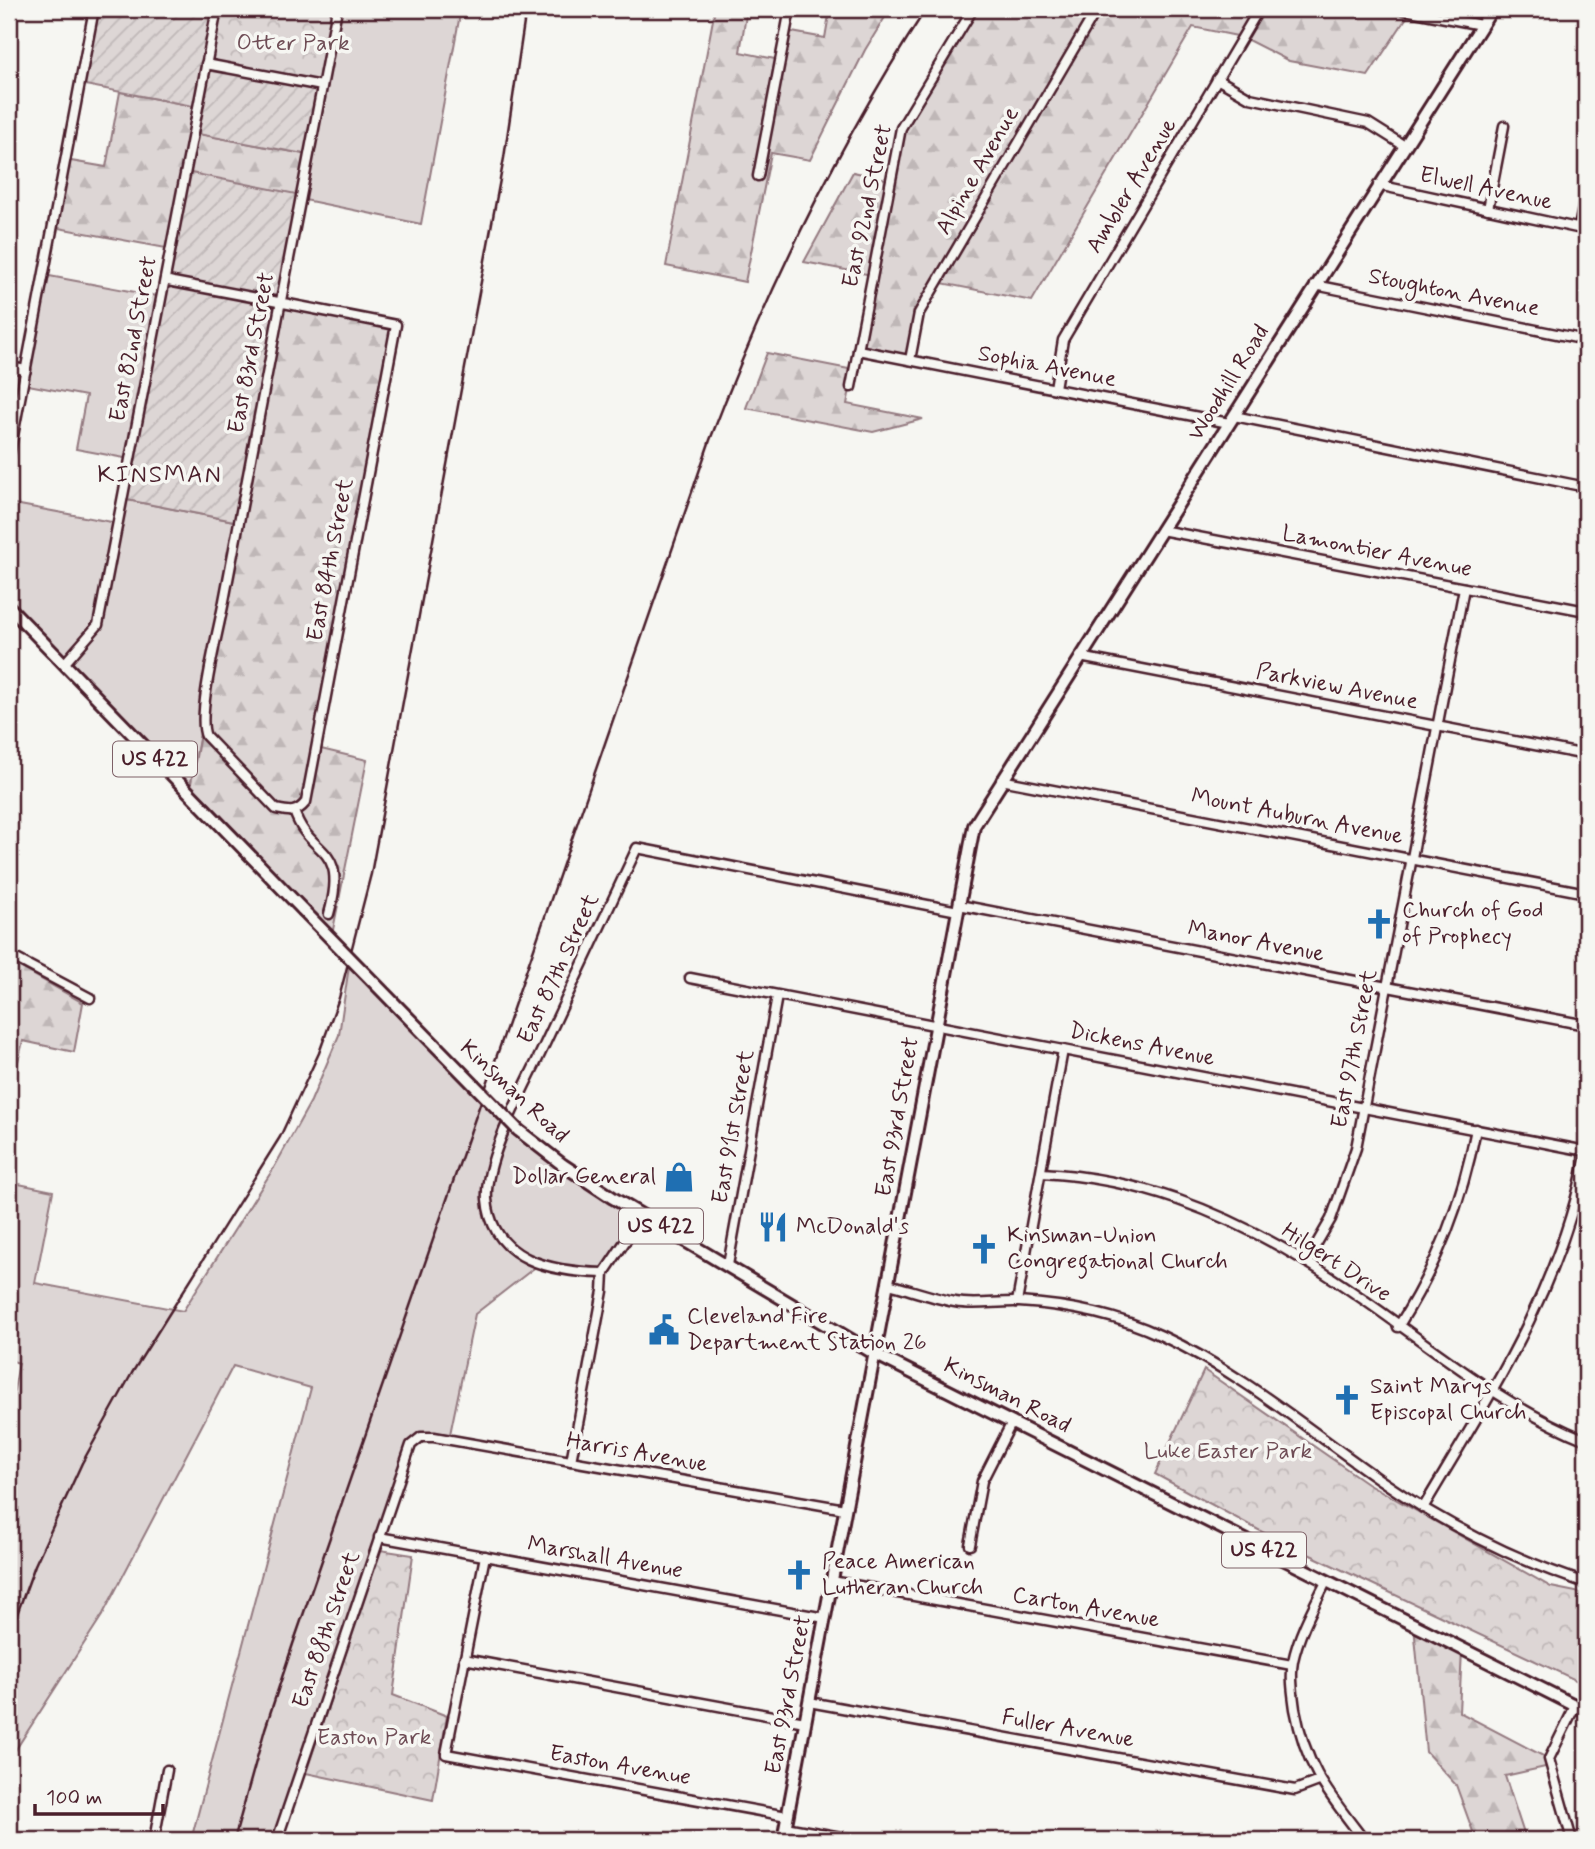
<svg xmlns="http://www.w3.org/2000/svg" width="1595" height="1849" font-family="Mynerve,sans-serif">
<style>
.grass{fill:#ddd6d5;stroke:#947a80;stroke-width:2}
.forest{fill:url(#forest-firs);stroke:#947a80;stroke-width:2}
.park{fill:url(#park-crowns);stroke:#947a80;stroke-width:2}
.garden{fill:url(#garden-furrows);stroke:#947a80;stroke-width:2}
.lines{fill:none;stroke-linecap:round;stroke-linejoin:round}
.minor-casing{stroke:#4a1f2b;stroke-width:13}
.major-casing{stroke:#4a1f2b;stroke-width:16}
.minor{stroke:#f6f6f2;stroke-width:8}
.major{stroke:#f6f6f2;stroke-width:10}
.rail{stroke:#4a1f2b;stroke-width:2.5}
.major-bridge-casing{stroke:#4a1f2b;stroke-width:16;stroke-linecap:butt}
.major-bridge{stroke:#f6f6f2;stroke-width:10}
.labels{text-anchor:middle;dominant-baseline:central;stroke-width:7;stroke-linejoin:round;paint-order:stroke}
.shield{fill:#f6f6f2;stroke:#7e6067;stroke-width:2}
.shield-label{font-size:21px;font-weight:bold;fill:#4a1f2b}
.park-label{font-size:23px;fill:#6f4d56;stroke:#f6f6f2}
.street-label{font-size:23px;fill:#4a1f2b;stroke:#f6f6f2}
.poi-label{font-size:23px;fill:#4a1f2b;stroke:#f6f6f2;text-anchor:start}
.neighbourhood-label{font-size:24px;letter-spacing:2px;fill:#4a1f2b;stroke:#f6f6f2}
</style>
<defs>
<pattern id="forest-firs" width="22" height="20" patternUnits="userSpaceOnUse" patternTransform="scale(1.75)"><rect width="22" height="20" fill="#ddd6d5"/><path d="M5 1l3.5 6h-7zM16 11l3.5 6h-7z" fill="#bfb7b7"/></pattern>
<pattern id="park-crowns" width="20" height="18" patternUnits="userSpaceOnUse" patternTransform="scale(1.75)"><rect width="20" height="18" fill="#ddd6d5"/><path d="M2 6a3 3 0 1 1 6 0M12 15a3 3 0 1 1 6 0" fill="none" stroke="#bfb7b7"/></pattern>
<pattern id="garden-furrows" width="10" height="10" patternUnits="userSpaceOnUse" patternTransform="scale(1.75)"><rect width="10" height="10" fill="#ddd6d5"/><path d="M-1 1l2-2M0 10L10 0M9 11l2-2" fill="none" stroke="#bfb7b7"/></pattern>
</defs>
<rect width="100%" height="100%" fill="#f6f6f2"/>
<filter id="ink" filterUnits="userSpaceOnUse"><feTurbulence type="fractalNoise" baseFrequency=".0143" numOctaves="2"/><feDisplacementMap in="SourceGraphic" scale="14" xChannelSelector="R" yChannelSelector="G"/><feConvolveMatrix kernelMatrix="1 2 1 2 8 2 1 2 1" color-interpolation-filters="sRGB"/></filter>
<g filter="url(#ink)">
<g class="grass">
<path d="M337,9h124l-40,215 -121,-25z"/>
<path d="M44,275l118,22 -32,162 -54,-10 10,-53 -63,-12z"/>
<path d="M122,499l117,23 -50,271 -180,-186v-104l108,20z"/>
<path d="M350,959l168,171 125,85 -39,58 -66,-8 -63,49 -26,125 -15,-2 -23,8 -134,395h-86l120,-452 -78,-22 -130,248 -94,146v-343l10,-54 -10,-3v-178l44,9 -18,92 148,28 92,-145 36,-65 28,-66z"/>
</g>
<g class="forest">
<path d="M715,9h32l-7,43 40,8 6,-29 39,7 5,-29h60l-25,41 -55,110 -39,-7 -26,129 -79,-16z"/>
<path d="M973,9h427l11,2 -43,65 -79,-15 -47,-24 -49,-10 -161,274 -95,-19 -18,31 -9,47 -52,-10 14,-75 -68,-13 49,-90 38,8 10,-52z"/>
<path d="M120,92l78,15 -4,26 115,22 -8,40 -130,54 -118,-22 12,-67 41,7z"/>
<path d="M281,303l120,23 -80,423 46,11 -36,180 -142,-146z"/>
<path d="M767,353l87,17 -7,34 76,15 -50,13 -127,-24z"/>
<path d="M9,961l74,42 -9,49 -51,-11 -7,29 -7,-3z"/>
<path d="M1414,1626l48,24 -3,62 90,47 1,7 -45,10 21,64h-50l-20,-55 -30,-33z"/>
</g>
<g class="park">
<path d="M217,9h120l-15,77 -116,-22z"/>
<path d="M1204,1370l163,113 184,104 35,7v91l-320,-151 -111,-60z"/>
<path d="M380,1550l33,5 -20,140 54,21 -14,84 -127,-27z"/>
</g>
<g class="garden">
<path d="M94,9h123l-10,55 115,22 -13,69 -116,-22 5,-26 -118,-23z"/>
<path d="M186,172l115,23 -62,327 -117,-23z"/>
</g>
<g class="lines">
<g class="minor-casing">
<g id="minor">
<path d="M1400,9l81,16"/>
<path d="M206,64l116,22"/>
<path d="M1217,79l33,19 118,25 35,22"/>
<path d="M758,176l32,-167"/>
<path d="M1378,185l208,45"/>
<path d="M1488,209l16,-83"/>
<path d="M1579,228l7,-37"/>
<path d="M165,280l8,2 100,19c41,8 82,16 123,24l-90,477c-10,12 -16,10 -30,7l-70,-73c-10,-20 13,-108 18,-135 37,-197 75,-395 113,-592"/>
<path d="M1315,285l271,55"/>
<path d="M858,350l371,73"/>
<path d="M910,360l9,-47 178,-304"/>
<path d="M9,367l17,3"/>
<path d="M851,387l50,-259 72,-119"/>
<path d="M1055,388l8,-48 196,-331"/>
<path d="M1234,416l352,71"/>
<path d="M9,457l85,-448"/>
<path d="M1161,530l425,81"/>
<path d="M1080,657l506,98"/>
<path d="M64,664l34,-39 119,-616"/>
<path d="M1001,780l585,113"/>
<path d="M294,811c16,48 55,31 35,103"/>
<path d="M959,905l627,120"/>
<path d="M9,955l81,43"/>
<path d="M690,978l896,173"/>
<path d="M1042,1173c97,5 180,38 263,88 96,57 176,137 281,179"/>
<path d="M1306,1262l25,-43 25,-71 108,-560"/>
<path d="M728,1265l49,-269"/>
<path d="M604,1273c-50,-1 -112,-11 -117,-74 -3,-40 38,-112 55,-149 32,-67 63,-135 95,-202l321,63"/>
<path d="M889,1284c22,6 44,14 66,18 20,4 43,-1 64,0 49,3 98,13 143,34 80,37 145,93 217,143 62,43 135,81 207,104"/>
<path d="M1017,1302l46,-252"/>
<path d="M1398,1327c40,-63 64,-125 78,-198"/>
<path d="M571,1461l32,-170 1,-18 39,-58"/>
<path d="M1423,1508c69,-116 137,-219 163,-353"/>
<path d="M379,1537l446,81"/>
<path d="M970,1545l12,-64 30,-59"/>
<path d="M485,1556l-39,198 341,62"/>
<path d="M832,1581l460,84"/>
<path d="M1326,1582c-13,26 -27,51 -33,79 -3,16 0,33 2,48 11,60 34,85 69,131"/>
<path d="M464,1659l341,63"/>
<path d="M809,1702l486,88 24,-9"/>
<path d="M785,1827l73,13"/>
<path d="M154,1840l13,-70"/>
<path d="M277,1840l134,-395 10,-8h13l411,72"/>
<path d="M1572,1840l-23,-81 26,-53"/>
</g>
</g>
<g class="major-casing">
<g id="major">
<path d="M9,607l294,303"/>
<path d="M518,1130l45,35 50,33 262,156 711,357"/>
<path d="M783,1840l191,-1014 518,-817"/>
</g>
</g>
<use href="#minor" class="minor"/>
<use href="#major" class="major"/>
<g class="rail">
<path d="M9,1636l26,-71 47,-102 50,-90 148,-236 39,-84 20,-55 32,-124 133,-716 22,-149"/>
<path d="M234,1840l31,-111 28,-85 417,-1204c58,-151 128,-296 216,-431"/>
</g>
<g class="major-bridge-casing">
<path id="major-bridge" d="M303,910l215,220"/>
</g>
<use href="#major-bridge" class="major-bridge"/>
</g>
</g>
<defs>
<g id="church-bare" transform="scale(2.415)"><path d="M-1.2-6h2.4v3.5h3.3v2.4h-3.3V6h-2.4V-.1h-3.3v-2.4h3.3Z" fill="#1f6fb2" stroke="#f6f6f2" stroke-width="2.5" paint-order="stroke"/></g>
<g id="shop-bare" transform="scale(2.415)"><path d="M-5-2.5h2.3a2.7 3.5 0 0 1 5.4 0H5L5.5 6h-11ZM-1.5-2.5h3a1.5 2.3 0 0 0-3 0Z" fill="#1f6fb2" stroke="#f6f6f2" stroke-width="2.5" paint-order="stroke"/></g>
<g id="restaurant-bare" transform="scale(2.415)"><path d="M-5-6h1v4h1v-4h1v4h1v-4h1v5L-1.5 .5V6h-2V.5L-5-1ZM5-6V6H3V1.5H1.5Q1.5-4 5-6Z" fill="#1f6fb2" stroke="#f6f6f2" stroke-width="2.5" paint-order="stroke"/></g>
<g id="civic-bare" transform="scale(2.415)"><path d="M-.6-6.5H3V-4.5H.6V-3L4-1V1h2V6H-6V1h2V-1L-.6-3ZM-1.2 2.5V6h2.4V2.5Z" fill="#1f6fb2" stroke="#f6f6f2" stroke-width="2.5" paint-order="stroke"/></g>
</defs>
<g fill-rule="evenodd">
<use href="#church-bare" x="1379" y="924"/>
<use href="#shop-bare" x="679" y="1177"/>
<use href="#restaurant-bare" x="773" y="1227"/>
<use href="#church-bare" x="984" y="1249"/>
<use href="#civic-bare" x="664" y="1330"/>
<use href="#church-bare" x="1347" y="1400"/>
<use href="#church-bare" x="799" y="1575"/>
</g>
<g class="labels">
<g class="shield">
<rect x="113" y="741.5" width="84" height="35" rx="5"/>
<rect x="619" y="1208.5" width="84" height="35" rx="5"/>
<rect x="1222" y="1532.5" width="84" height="35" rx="5"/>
</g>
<g class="shield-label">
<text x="155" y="759">US 422</text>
<text x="661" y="1226">US 422</text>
<text x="1264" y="1550">US 422</text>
</g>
<g class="park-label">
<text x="293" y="44">Otter Park</text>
<text x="1228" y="1452">Luke Easter Park</text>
<text x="374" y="1738">Easton Park</text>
</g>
<g class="street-label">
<text transform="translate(978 171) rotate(-60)">Alpine Avenue</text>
<text transform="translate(1132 186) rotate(-59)">Ambler Avenue</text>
<text transform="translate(1486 189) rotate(12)">Elwell Avenue</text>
<text transform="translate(868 206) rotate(-78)">East 92nd Street</text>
<text transform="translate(1454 293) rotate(11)">Stoughton Avenue</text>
<text transform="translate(134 339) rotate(-79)">East 82nd Street</text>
<text transform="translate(252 353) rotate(-79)">East 83rd Street</text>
<text transform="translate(1047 367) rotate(11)">Sophia Avenue</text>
<text transform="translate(1229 383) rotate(-58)">Woodhill Road</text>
<text transform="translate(1377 552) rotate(11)">Lamontier Avenue</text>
<text transform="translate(331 560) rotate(-79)">East 84th Street</text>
<text transform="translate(1337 687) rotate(11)">Parkview Avenue</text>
<text transform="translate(1297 817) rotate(11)">Mount Auburn Avenue</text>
<text transform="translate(1256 942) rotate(11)">Manor Avenue</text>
<text transform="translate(559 969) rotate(-65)">East 87th Street</text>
<text transform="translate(1142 1045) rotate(11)">Dickens Avenue</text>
<text transform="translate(1355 1049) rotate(-79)">East 97th Street</text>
<text transform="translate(514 1092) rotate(43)">Kinsman Road</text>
<text transform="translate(898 1117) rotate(-80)">East 93rd Street</text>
<text transform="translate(734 1127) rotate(-80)">East 91st Street</text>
<text transform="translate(1336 1263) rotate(33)">Hilgert Drive</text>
<text transform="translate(1007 1396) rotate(27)">Kinsman Road</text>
<text transform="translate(637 1453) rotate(10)">Harris Avenue</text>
<text transform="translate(605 1558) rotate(10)">Marshall Avenue</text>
<text transform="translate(1086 1608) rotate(10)">Carton Avenue</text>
<text transform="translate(327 1630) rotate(-71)">East 88th Street</text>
<text transform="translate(789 1695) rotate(-79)">East 93rd Street</text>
<text transform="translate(1068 1729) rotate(10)">Fuller Avenue</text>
<text transform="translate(620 1766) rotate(10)">Easton Avenue</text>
</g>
<g class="poi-label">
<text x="1402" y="911">Church of God<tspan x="1402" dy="26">of Prophecy</tspan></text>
<text x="656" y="1177" text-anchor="end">Dollar General</text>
<text x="796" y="1227">McDonald's</text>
<text x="1007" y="1236">Kinsman-Union<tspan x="1007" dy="26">Congregational Church</tspan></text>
<text x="687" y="1317">Cleveland Fire<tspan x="687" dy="26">Department Station 26</tspan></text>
<text x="1370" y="1387">Saint Marys<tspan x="1370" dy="26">Episcopal Church</tspan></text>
<text x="822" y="1562">Peace American<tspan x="822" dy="26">Lutheran Church</tspan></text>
</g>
<g class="neighbourhood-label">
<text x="160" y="475">KINSMAN</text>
</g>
</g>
<rect width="1595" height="1849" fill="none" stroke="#f6f6f2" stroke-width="35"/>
<rect x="18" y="18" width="1560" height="1814" fill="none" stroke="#4a1f2b" stroke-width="2.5" filter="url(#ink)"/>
<path d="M35 1804v10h128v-10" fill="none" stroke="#4a1f2b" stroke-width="3.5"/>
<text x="46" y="1804" font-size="21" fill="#4a1f2b" stroke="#f6f6f2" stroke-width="5" paint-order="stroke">100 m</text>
</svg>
